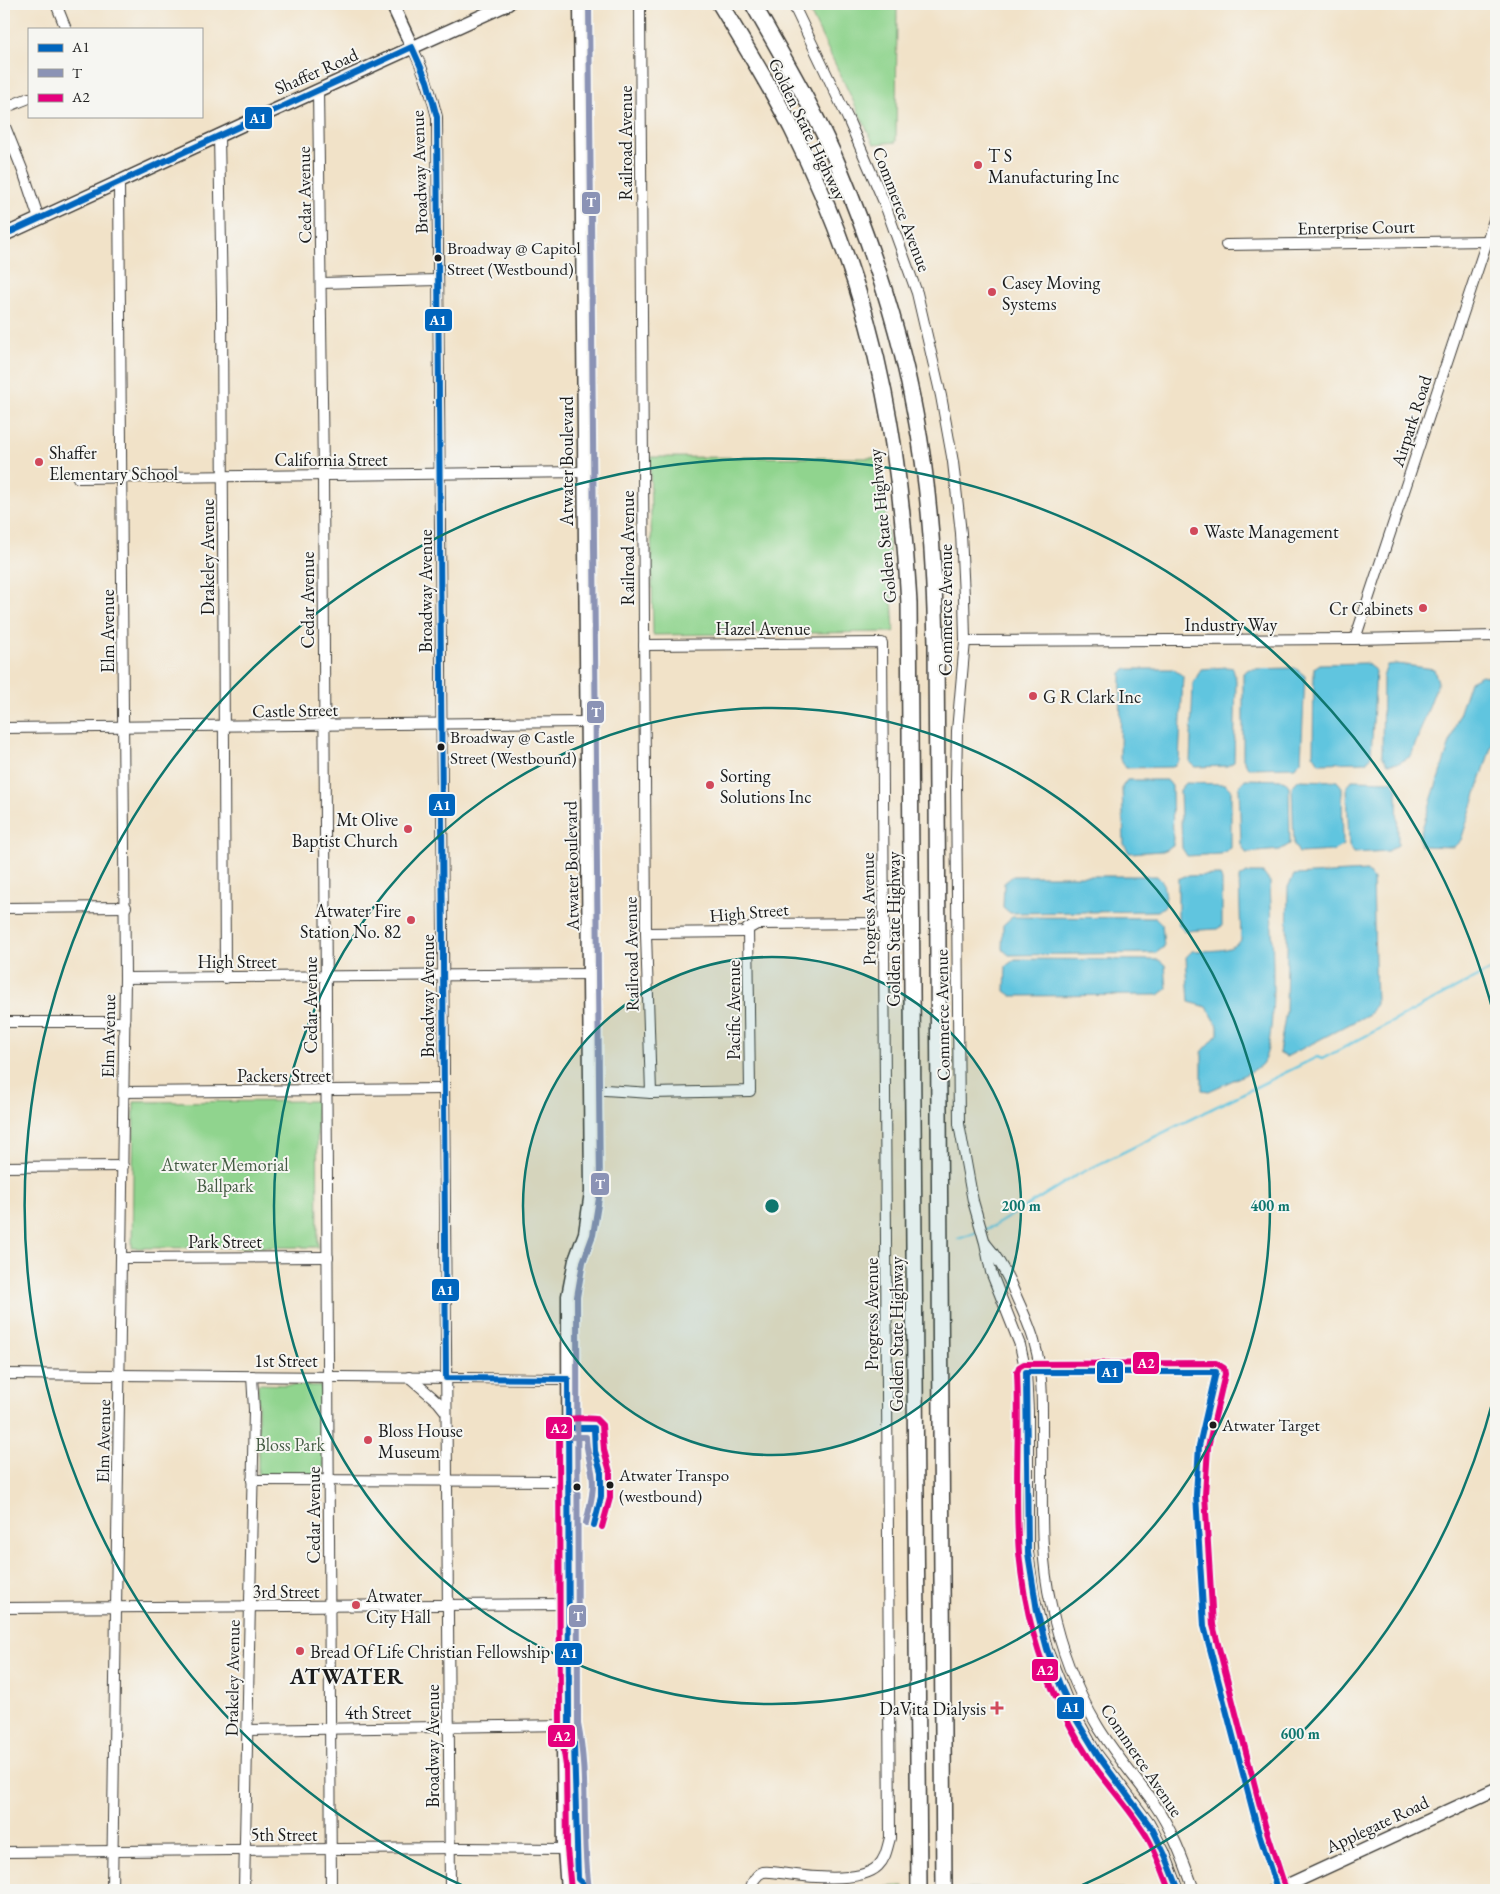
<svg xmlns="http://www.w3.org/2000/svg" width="1500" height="1894" font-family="'EB Garamond',serif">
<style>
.green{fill:#90d48e;stroke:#567855}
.water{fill:#61c5df;stroke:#3e707e}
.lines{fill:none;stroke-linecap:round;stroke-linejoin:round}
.stream{stroke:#61c5df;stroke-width:2.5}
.minor-casing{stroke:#3c3a36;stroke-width:12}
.major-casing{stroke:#3c3a36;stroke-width:15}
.highway-casing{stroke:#3c3a36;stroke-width:18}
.minor{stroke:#fff;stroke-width:10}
.major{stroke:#fff;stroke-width:12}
.highway{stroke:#fff;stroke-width:15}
.bus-1-casing{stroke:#f6f6f2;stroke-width:10}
.bus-2-casing{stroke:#f6f6f2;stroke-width:10}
.bus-3-casing{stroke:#f6f6f2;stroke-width:10}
.bus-1{stroke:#0065bd;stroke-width:6}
.bus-2{stroke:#8b93b5;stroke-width:6}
.bus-3{stroke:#e5007d;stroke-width:6}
.ring{fill:none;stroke:#0f766e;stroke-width:2.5}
.poi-dot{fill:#d1495b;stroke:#f6f6f2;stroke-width:2}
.bus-dot{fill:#1c1c1c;stroke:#f6f6f2;stroke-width:2}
.labels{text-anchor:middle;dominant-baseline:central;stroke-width:4;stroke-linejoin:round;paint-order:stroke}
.bus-label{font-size:17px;fill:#1c1c1c;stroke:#f6f6f2;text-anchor:start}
.street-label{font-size:18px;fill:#1c1c1c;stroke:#f6f6f2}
.poi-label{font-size:18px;fill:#1c1c1c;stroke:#f6f6f2;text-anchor:start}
.park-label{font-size:18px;fill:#455c44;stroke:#f6f6f2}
.district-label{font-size:22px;font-weight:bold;letter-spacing:1px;fill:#1c1c1c;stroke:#f6f6f2}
.centre{fill:#0f766e;stroke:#f6f6f2;stroke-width:2.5}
.ring-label{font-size:15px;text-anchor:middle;font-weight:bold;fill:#0f766e;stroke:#f6f6f2;stroke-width:4;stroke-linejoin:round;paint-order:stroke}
.line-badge{stroke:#f6f6f2;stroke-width:2}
.badge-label{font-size:14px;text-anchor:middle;font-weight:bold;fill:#fff}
</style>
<rect width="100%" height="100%" fill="#f6f6f2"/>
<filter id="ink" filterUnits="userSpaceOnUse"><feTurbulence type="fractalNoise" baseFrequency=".02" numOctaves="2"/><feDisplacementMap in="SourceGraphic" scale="10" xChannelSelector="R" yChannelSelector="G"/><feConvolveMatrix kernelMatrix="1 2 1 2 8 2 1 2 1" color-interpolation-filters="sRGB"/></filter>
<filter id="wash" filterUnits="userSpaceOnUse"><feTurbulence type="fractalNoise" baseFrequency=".0096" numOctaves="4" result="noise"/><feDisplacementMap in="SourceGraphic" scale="20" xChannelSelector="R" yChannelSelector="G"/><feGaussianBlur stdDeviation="1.12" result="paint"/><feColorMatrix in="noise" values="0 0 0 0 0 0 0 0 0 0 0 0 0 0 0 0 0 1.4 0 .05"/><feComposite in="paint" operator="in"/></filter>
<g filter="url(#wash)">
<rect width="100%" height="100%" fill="#f1e2c8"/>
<g class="green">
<path d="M806,4h91l-1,138 -22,2z"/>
<path d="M650,457l230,1 9,86 5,88 -241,3z"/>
<path d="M317,1101l1,146 -186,1 2,-146z"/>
<path d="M258,1384l63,2 4,94 -67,-2z"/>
<path d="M904,1886v4h-112z"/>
<path d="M964,1889l175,1h-175z"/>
</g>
<g class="water">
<path d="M1366,663l10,8 -5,85 -5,6 -47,1 -6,-9 1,-86 6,-4z"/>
<path d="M1397,664l37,5 4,13 -27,74 -12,7 -11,1 -6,-8 1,-79 4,-12z"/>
<path d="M1227,667l6,1 3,12 -2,82 -7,4 -32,1 -5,-4 3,-79 8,-15z"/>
<path d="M1295,668l10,8 -4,85 -6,6 -47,1 -5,-9v-86l6,-4z"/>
<path d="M1127,669h46l10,7 -4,85 -6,6 -47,1 -6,-9 1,-86z"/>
<path d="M1482,675l14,4v53l-35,108 -7,7 -33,-1 -2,-8 51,-157z"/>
<path d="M1245,779l39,1 5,6 1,58 -10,6 -34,3 -5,-9 -2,-57z"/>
<path d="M1127,780h40l5,6 1,59 -10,6 -34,2 -5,-9 -2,-57z"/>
<path d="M1298,780l39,1 5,6 1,58 -10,6 -34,2 -5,-8 -2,-58z"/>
<path d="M1352,780l40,1 5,6 1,58 -10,6 -34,2 -5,-8 -2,-58z"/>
<path d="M1186,783l39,1 6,6v58l-10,6 -34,2 -5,-8 -2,-58z"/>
<path d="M1367,871l6,9 3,124 -7,10 -83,43 -7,-4 7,-42 2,-124 6,-12z"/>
<path d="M1247,873h16l7,9c1,33 10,162 -9,183 -6,6 -41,21 -52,26l-7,-1v-38l16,-18v-8l-11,-19 -18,-5 -3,-45 6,-6c15,-1 40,2 49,-11l-2,-62z"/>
<path d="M1220,875l2,6v45l-5,3 -33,2 -6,-6v-46l7,-3z"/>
<path d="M1013,876h144l6,6 3,23 -8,6 -148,2 -7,-6 1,-24z"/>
<path d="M1012,917l144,1 6,6 2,23 -8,6 -147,2 -7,-6 1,-24z"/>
<path d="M1015,959l144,1 6,5 2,24 -8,6 -147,1 -7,-5 1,-25z"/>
</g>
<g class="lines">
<g class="stream">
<path d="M983,1230l11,-4 83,-51 240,-118 5,2 172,-91 2,2"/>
<path d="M958,1239l20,-7"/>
</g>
</g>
</g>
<g filter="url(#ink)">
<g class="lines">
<g class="minor-casing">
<g id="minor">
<path d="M56,4l10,25"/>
<path d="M640,4l6,929 5,160"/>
<path d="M793,4l55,115 36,83 33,91 24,103 12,66 8,71 3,64 1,44 -8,90 -1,50 3,343 14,77 12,42 6,29 29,73 6,27 2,39v141l6,44 13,53 21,53 27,49 54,72 15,28 15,39"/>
<path d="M412,47c12,23 19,45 25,70l13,1773"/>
<path d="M318,90l5,385 8,1415"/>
<path d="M4,108l25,-10"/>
<path d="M4,124l20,50 15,45"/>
<path d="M219,135l3,168 3,675"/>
<path d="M1226,245l261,-4"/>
<path d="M321,283l117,-3"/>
<path d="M78,478l506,-6"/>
<path d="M1355,639l141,-425"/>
<path d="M965,641l390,-2 141,-3"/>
<path d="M644,645l238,-2 8,1195c-3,10 -4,20 -12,28 -17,17 -69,11 -91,8 -7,-1 -17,-3 -24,-2 -8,3 -11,11 -13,18"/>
<path d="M4,728l582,-6"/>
<path d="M4,908l122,-1"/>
<path d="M646,933l97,-1 14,-8 127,-1"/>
<path d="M125,978l464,-4"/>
<path d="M4,1022h121"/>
<path d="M590,1089l61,4 99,-2 -2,-163"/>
<path d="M124,1092l319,-3"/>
<path d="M4,1167l119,-1"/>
<path d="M986,1244c14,16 22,32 30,52 7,16 15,32 19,49 8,28 7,58 7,87 1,57 -4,117 9,173 9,42 24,83 46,120 16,27 37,51 56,77 19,27 30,57 41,88"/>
<path d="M122,1258l206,-1"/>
<path d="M4,1374l564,5"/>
<path d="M409,1377l29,25 8,10"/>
<path d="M252,1480l316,1"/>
<path d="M4,1608l565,-4"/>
<path d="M248,1730l321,-5"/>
<path d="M4,1852l456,-4 104,1"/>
<path d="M112,1890l13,-912 -6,-796"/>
<path d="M244,1890l10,-480 -2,-34"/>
</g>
</g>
<g class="major-casing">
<g id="major">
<path d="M392,4l20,43"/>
<path d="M4,235c168,-78 335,-155 504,-231"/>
<path d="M567,1890l-3,-41 -1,-106 6,-18"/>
<path d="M580,1890c-10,-54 3,-112 -11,-165l-1,-429 7,-36 10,-27 6,-41 -11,-1188"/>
<path d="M1273,1890l15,-5 208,-96"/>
</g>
</g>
<g class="highway-casing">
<g id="highway">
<path d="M720,4c25,41 50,82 72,125 41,82 74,173 92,264 14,69 21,140 25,210l10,1287"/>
<path d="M753,4c31,55 64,110 88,168 32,77 59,159 74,241 15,76 19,153 21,230l8,1247"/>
</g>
</g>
<use href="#minor" class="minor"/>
<use href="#major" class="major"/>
<use href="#highway" class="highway"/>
<g class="bus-1-casing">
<g id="bus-1">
<path d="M4,235l408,-188 15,34 10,36 9,1261 122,1 1,346 5,18 4,136 12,11"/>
<path d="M568,1428h26l1,23 6,21v25l-7,28"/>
<path d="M1179,1890l-14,-35 -12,-25 -54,-73 -22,-36 -17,-36 -13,-36 -10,-38 -9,-58 -2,-181h190l-17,74 -3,49 8,131 53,201 20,62 -4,1"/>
</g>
</g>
<g class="bus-2-casing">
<g id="bus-2">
<path d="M568,1437h18c0,12 4,23 6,35 3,17 -2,34 -6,51"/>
<path d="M589,1889c-8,-55 0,-110 -11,-165l-1,-427 6,-35 10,-27 7,-43 -11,-1188"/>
</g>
</g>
<g class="bus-3-casing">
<g id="bus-3">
<path d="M571,1890l-4,-41 -1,-83 -6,-41 -1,-297c4,-14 25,-9 37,-9l6,6 2,25 6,22v26l-8,29"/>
<path d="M1170,1890c-7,-19 -14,-38 -24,-55 -14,-23 -32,-43 -48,-64 -15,-20 -27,-42 -38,-65 -23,-48 -36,-100 -41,-153 -5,-60 1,-121 -2,-181l2,-5 5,-3 192,-1 8,5 1,6 -17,73 -3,48 8,130 52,200 21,65"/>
</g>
</g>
<use href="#bus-1" class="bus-1"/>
<use href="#bus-2" class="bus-2"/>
<use href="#bus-3" class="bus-3"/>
</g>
</g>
<circle cx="772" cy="1206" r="249" fill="#0f766e" fill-opacity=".12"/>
<g class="ring">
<circle cx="772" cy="1206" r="249"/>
<circle cx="772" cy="1206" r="498"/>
<path d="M1495 1393A747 747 0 0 1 1076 1888M468 1888A747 747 0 1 1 1495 1019"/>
</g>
<g class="poi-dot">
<circle cx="978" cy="165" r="5"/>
<circle cx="992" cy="292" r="5"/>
<circle cx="39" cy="462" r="5"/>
<circle cx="1194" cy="531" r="5"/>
<circle cx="1423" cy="608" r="5"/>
<circle cx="1033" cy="696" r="5"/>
<circle cx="710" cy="785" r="5"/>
<circle cx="408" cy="829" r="5"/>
<circle cx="411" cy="920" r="5"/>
<circle cx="368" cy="1440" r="5"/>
<circle cx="356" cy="1605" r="5"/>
<circle cx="300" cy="1651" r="5"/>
<path d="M994.5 1700.5h5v5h5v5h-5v5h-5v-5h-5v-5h5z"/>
</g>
<g class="bus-dot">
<circle cx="438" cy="258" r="4.5"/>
<circle cx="441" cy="747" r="4.5"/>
<circle cx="1213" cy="1425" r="4.5"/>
<circle cx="610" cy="1485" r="4.5"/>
<circle cx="577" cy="1487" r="4.5"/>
</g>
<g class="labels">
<g class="bus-label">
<text x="447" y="248">Broadway @ Capitol<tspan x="447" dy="21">Street (Westbound)</tspan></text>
<text x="450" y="737">Broadway @ Castle<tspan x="450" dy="21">Street (Westbound)</tspan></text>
<text x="1222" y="1425">Atwater Target</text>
<text x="619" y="1475">Atwater Transpo<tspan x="619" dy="21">(westbound)</tspan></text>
</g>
<g class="street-label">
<text transform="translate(316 71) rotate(-24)">Shaffer Road</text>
<text transform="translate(808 129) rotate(64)">Golden State Highway</text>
<text transform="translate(625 143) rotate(-90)">Railroad Avenue</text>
<text transform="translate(419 172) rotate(-92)">Broadway Avenue</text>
<text transform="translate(304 195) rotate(-91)">Cedar Avenue</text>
<text transform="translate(902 209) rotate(69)">Commerce Avenue</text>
<text transform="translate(1356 227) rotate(-1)">Enterprise Court</text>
<text transform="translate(1411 421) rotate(-72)">Airpark Road</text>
<text x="331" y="459">California Street</text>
<text transform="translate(566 461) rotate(-90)">Atwater Boulevard</text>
<text transform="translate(882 526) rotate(-96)">Golden State Highway</text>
<text transform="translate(627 548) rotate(-90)">Railroad Avenue</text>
<text transform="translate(207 557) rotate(-90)">Drakeley Avenue</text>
<text transform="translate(425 591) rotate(-90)">Broadway Avenue</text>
<text transform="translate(307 600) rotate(-90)">Cedar Avenue</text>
<text transform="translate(945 610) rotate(-90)">Commerce Avenue</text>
<text x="1231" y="624">Industry Way</text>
<text x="763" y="628">Hazel Avenue</text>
<text transform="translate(107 631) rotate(-90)">Elm Avenue</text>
<text transform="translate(295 710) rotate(-1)">Castle Street</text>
<text transform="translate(571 866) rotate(-91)">Atwater Boulevard</text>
<text transform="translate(868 909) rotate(-91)">Progress Avenue</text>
<text transform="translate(749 912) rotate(-5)">High Street</text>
<text transform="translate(893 929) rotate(-90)">Golden State Highway</text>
<text transform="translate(631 954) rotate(-91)">Railroad Avenue</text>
<text x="237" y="961">High Street</text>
<text transform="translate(427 996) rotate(-90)">Broadway Avenue</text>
<text transform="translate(310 1005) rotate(-90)">Cedar Avenue</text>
<text transform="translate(733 1010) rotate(-90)">Pacific Avenue</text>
<text transform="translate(942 1015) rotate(-91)">Commerce Avenue</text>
<text transform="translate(108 1036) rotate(-89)">Elm Avenue</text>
<text x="284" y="1075">Packers Street</text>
<text x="225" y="1241">Park Street</text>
<text transform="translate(871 1314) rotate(-90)">Progress Avenue</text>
<text transform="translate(896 1334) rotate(-90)">Golden State Highway</text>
<text x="286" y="1360">1st Street</text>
<text transform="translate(103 1441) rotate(-89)">Elm Avenue</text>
<text transform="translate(313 1515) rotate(-90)">Cedar Avenue</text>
<text x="286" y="1591">3rd Street</text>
<text transform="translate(232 1678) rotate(-89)">Drakeley Avenue</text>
<text x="378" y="1712">4th Street</text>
<text transform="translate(432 1746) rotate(-90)">Broadway Avenue</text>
<text transform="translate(1142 1760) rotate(56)">Commerce Avenue</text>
<text transform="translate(1377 1824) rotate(-25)">Applegate Road</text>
<text x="284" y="1834">5th Street</text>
</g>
<g class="poi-label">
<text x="988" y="155">T S<tspan x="988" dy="21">Manufacturing Inc</tspan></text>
<text x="1002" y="282">Casey Moving<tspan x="1002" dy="21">Systems</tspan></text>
<text x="49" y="452">Shaffer<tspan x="49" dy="21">Elementary School</tspan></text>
<text x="1204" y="531">Waste Management</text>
<text x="1413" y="608" text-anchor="end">Cr Cabinets</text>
<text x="1043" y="696">G R Clark Inc</text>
<text x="720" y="775">Sorting<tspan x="720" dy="21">Solutions Inc</tspan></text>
<text x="398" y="819" text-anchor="end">Mt Olive<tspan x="398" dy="21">Baptist Church</tspan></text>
<text x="401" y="910" text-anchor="end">Atwater Fire<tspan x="401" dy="21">Station No. 82</tspan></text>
<text x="378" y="1430">Bloss House<tspan x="378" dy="21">Museum</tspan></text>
<text x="366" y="1595">Atwater<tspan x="366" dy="21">City Hall</tspan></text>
<text x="310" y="1651">Bread Of Life Christian Fellowship</text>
<text x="986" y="1708" text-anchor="end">DaVita Dialysis</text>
</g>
<g class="park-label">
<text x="225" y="1164">Atwater Memorial<tspan x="225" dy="21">Ballpark</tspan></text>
<text x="290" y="1444">Bloss Park</text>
</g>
<g class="district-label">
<text x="347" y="1676">ATWATER</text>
</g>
</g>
<circle cx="772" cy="1206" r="8" class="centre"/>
<g class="ring-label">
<text x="1021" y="1211">200 m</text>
<text x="1270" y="1211">400 m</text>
<text x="1300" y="1739">600 m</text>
</g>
<g class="line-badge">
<rect x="244" y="106" width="29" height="24" rx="5" fill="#0065bd"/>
<rect x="581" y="191" width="20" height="24" rx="5" fill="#8b93b5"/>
<rect x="424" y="308" width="29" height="24" rx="5" fill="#0065bd"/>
<rect x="586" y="700" width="19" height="24" rx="5" fill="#8b93b5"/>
<rect x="428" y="793" width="28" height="24" rx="5" fill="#0065bd"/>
<rect x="590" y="1172" width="20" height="24" rx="5" fill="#8b93b5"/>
<rect x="431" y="1278" width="29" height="24" rx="5" fill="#0065bd"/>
<rect x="1132" y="1351" width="28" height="24" rx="5" fill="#e5007d"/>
<rect x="1096" y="1360" width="28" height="24" rx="5" fill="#0065bd"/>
<rect x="545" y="1416" width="28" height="24" rx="5" fill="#e5007d"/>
<rect x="568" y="1604" width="19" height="24" rx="5" fill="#8b93b5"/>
<rect x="554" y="1642" width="29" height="24" rx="5" fill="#0065bd"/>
<rect x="1031" y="1658" width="28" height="24" rx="5" fill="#e5007d"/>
<rect x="1056" y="1696" width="29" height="24" rx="5" fill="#0065bd"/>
<rect x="547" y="1724" width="29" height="24" rx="5" fill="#e5007d"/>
</g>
<g class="badge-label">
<text x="258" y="123">A1</text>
<text x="591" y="207">T</text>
<text x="438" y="325">A1</text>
<text x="596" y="717">T</text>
<text x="442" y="810">A1</text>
<text x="600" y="1189">T</text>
<text x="445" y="1295">A1</text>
<text x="1146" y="1368">A2</text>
<text x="1110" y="1377">A1</text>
<text x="559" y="1433">A2</text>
<text x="578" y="1621">T</text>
<text x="569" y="1658">A1</text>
<text x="1045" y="1675">A2</text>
<text x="1071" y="1712">A1</text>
<text x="562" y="1741">A2</text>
</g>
<rect width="1500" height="1894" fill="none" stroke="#f6f6f2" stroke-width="20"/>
<rect x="28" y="28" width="175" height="90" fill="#f6f6f2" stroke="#9f9f9c"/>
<rect x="38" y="44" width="25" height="8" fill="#0065bd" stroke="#9f9f9c"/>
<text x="72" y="52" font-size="15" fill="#1c1c1c">A1</text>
<rect x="38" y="69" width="25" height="8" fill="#8b93b5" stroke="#9f9f9c"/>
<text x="72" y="78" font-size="15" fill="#1c1c1c">T</text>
<rect x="38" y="94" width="25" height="8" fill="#e5007d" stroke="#9f9f9c"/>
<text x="72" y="102" font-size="15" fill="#1c1c1c">A2</text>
</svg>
